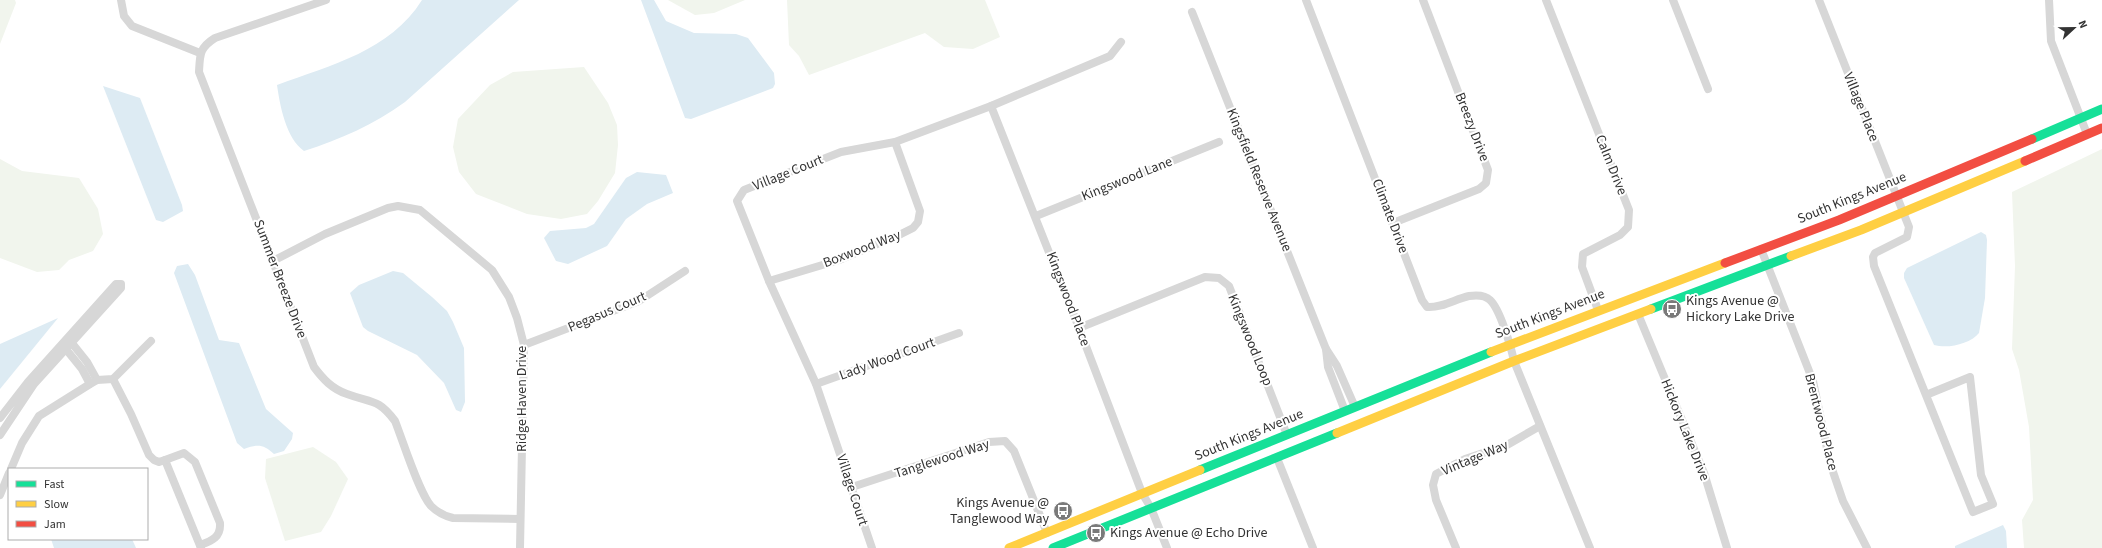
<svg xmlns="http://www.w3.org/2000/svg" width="2102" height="548" font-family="'Source Sans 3',sans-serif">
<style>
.green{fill:#f1f5ed}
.water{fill:#ddebf3}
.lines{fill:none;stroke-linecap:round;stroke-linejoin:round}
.street{stroke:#d7d7d7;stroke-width:8}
.fast{stroke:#16e098;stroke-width:9}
.slow{stroke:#ffcf43;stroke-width:9}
.jam{stroke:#f24e42;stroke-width:9}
.labels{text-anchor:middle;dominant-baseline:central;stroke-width:4;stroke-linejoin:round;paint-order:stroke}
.street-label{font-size:14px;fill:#333;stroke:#fff}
.poi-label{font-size:14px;fill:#333;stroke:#fff;text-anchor:start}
</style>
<rect width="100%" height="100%" fill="#fff"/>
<g class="green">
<path d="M0,0h15l1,3 -16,41z"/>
<path d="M668,0h77l-31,13 -19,2z"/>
<path d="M787,0h198l15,37 -27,12 -29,-2 -19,-14 -116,42 -10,-19 -10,-11z"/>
<path d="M584,67l24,36 9,22 1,20 -3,28 -17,28 -11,13 -26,5 -34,-5 -51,-20 -17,-22 -6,-25 5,-28 32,-34 23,-13z"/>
<path d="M2102,149v399h-78l-2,-28 11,-20 -4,-73 -10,-57 -7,-21 3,-83 -3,-74z"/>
<path d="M0,159l22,12 57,7 19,31 5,25 -10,17 -24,9 -10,10 -22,2 -37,-14z"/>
<path d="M313,447l23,15 12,17 -17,37 -10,16 -36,9 -20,-63 1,-19z"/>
</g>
<g class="water">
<path d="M422,0h97l-114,102c-32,23 -64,37 -101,49 -18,-13 -24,-45 -27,-66 54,-20 113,-34 145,-85z"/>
<path d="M641,0h13l12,21 28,12 42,1 12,4 26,35 1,11 -2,4 -82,31 -6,-1z"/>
<path d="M103,86l37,12 42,107 1,6 -20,11 -7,-2z"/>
<path d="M637,172l29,3 7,18 -26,11 -21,15 -19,27 -39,18 -12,-3 -12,-23 6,-7 36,-3 8,-4 32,-46z"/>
<path d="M1981,232l5,3 1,5 -2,58 -6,35c-9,11 -31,16 -45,12l-30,-67v-5l3,-5z"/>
<path d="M188,264l7,11 24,65 20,3 27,66 27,24 -1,6 -8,12 -10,3c-11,-10 -16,-10 -30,-5l-7,-6 -63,-170 3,-7z"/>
<path d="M393,271l10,2 29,24 15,14 6,11 11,26 1,54 -4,10 -5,-2 -12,-27 -27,-28 -49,-24 -5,-4 -13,-34 9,-8z"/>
<path d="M58,318l-58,71v-45z"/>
<path d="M2003,525l3,6 1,17h-52v-2z"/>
<path d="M51,539h81l4,9h-82z"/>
</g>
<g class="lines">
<g class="street">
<path d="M121,0l3,16 8,10 68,27"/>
<path d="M326,0l-111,38c-16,10 -15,17 -16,34l115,295c9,12 18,22 33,27 24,9 31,4 48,27 8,20 24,72 36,85 7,7 13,10 22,12l67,1"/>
<path d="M1306,0l116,300 5,7c16,1 28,-8 42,-11 7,-1 16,-1 21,4 10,9 21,47 24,61l76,187"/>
<path d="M1546,0l83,210 -1,17 -8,8 -37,19 -1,13 16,43"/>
<path d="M1673,0l35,89"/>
<path d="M1819,0l90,227 -2,10 -32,16 -2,4 1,9 99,246 20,-8 -12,-29 -11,-98 -44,18"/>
<path d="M2049,0l2,41 36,93"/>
<path d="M1192,12l134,337 11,17 18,41"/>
<path d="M991,106l88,222 63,165 9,15 16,40"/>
<path d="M1036,216l183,-74"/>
<path d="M1393,223l86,-34 7,-6 2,-13 -65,-170"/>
<path d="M1761,249l52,132 17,82 13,38 24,47"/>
<path d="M273,261l52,-27 63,-26 10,-2 22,4 72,60 17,27 8,21 7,27 -4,203"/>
<path d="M769,281l70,-21 62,-26 12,-6 5,-6 2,-11 -25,-69"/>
<path d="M1638,314l66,159 23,75"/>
<path d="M1079,328l126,-51 14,1 10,8 58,149"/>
<path d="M71,342l16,20 10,18"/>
<path d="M524,345l115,-44 46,-30"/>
<path d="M65,348l17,21 8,15"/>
<path d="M1326,349l2,18 17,44"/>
<path d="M113,379l18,35 18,41 5,5 5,2 6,-2 36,88"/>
<path d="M816,384l143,-51"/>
<path d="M0,418l28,-36 88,-98h5v4l-87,96 -34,51"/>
<path d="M1277,458l36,90"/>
<path d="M165,460l19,-7 11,9 25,61c1,14 -8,18 -20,22"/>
<path d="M11,469l11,-26 17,-27 51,-32 7,-4 16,-1 38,-38"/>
<path d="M852,487l137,-45 16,-1 9,10 33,82"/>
<path d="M0,495l9,-22"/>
<path d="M872,548l-56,-164 -47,-103 -32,-80 7,-11 97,-38 54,-10 96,-36 119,-50 11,-14"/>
<path d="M1456,548l-20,-48 -3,-15 3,-11 29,-15 42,-14 33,-19"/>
</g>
<g class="fast">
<path d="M2032,139l70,-30"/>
<path d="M1651,309l140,-53"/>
<path d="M1200,470l291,-118"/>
<path d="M1053,548l284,-115"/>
</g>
<g class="slow">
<path d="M1791,256l70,-26 164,-69"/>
<path d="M1491,352l234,-89"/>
<path d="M1337,433l177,-72 137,-52"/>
<path d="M1009,548l191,-78"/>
</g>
<g class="jam">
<path d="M2025,161l77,-33"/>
<path d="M1725,263l114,-43 193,-81"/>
</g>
</g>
<defs>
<g id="bus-disc" transform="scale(1)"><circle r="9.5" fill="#7a7a7a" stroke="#fff"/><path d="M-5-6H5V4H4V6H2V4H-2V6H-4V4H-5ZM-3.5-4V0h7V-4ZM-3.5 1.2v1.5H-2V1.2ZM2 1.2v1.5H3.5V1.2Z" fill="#fff"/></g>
</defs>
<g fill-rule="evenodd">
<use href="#bus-disc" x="1672" y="309"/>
<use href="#bus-disc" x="1063" y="511"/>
<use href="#bus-disc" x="1096" y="533"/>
</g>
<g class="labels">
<g class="street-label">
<text transform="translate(1861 107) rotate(68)">Village Place</text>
<text transform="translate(1472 127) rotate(69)">Breezy Drive</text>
<text transform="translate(1611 165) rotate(68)">Calm Drive</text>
<text transform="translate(788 173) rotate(-22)">Village Court</text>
<text transform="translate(1127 179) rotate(-22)">Kingswood Lane</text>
<text transform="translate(1259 180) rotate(68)">Kingsfield Reserve Avenue</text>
<text transform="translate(1852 198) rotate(-22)">South Kings Avenue</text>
<text transform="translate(1390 216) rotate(69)">Climate Drive</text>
<text transform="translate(862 249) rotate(-21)">Boxwood Way</text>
<text transform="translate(280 279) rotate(69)">Summer Breeze Drive</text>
<text transform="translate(1068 299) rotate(69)">Kingswood Place</text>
<text transform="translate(607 312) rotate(-23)">Pegasus Court</text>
<text transform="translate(1550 314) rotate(-21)">South Kings Avenue</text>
<text transform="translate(1250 340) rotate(68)">Kingswood Loop</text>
<text transform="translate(887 359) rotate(-20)">Lady Wood Court</text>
<text transform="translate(522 399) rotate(-90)">Ridge Haven Drive</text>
<text transform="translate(1821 422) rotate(76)">Brentwood Place</text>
<text transform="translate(1685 430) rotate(68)">Hickory Lake Drive</text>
<text transform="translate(1249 435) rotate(-22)">South Kings Avenue</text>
<text transform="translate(1475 458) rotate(-23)">Vintage Way</text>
<text transform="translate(942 459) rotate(-18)">Tanglewood Way</text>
<text transform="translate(852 490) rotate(72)">Village Court</text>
</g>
<g class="poi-label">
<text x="1686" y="301">Kings Avenue @<tspan x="1686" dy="16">Hickory Lake Drive</tspan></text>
<text x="1049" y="503" text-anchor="end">Kings Avenue @<tspan x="1049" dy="16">Tanglewood Way</tspan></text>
<text x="1110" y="533">Kings Avenue @ Echo Drive</text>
</g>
</g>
<rect x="8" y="468" width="140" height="72" fill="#ffffff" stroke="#adadad"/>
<rect x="16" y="481" width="20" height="6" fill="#16e098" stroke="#adadad"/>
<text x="44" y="488" font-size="12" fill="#333333">Fast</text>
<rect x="16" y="501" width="20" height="6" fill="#ffcf43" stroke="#adadad"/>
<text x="44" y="508" font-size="12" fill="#333333">Slow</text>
<rect x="16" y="521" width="20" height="6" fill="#f24e42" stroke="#adadad"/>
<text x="44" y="528" font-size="12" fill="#333333">Jam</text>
<g transform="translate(2074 28) rotate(68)" stroke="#ffffff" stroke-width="3" paint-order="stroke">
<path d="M0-3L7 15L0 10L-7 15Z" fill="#333333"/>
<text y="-6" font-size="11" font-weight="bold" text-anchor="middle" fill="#333333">N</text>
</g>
</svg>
